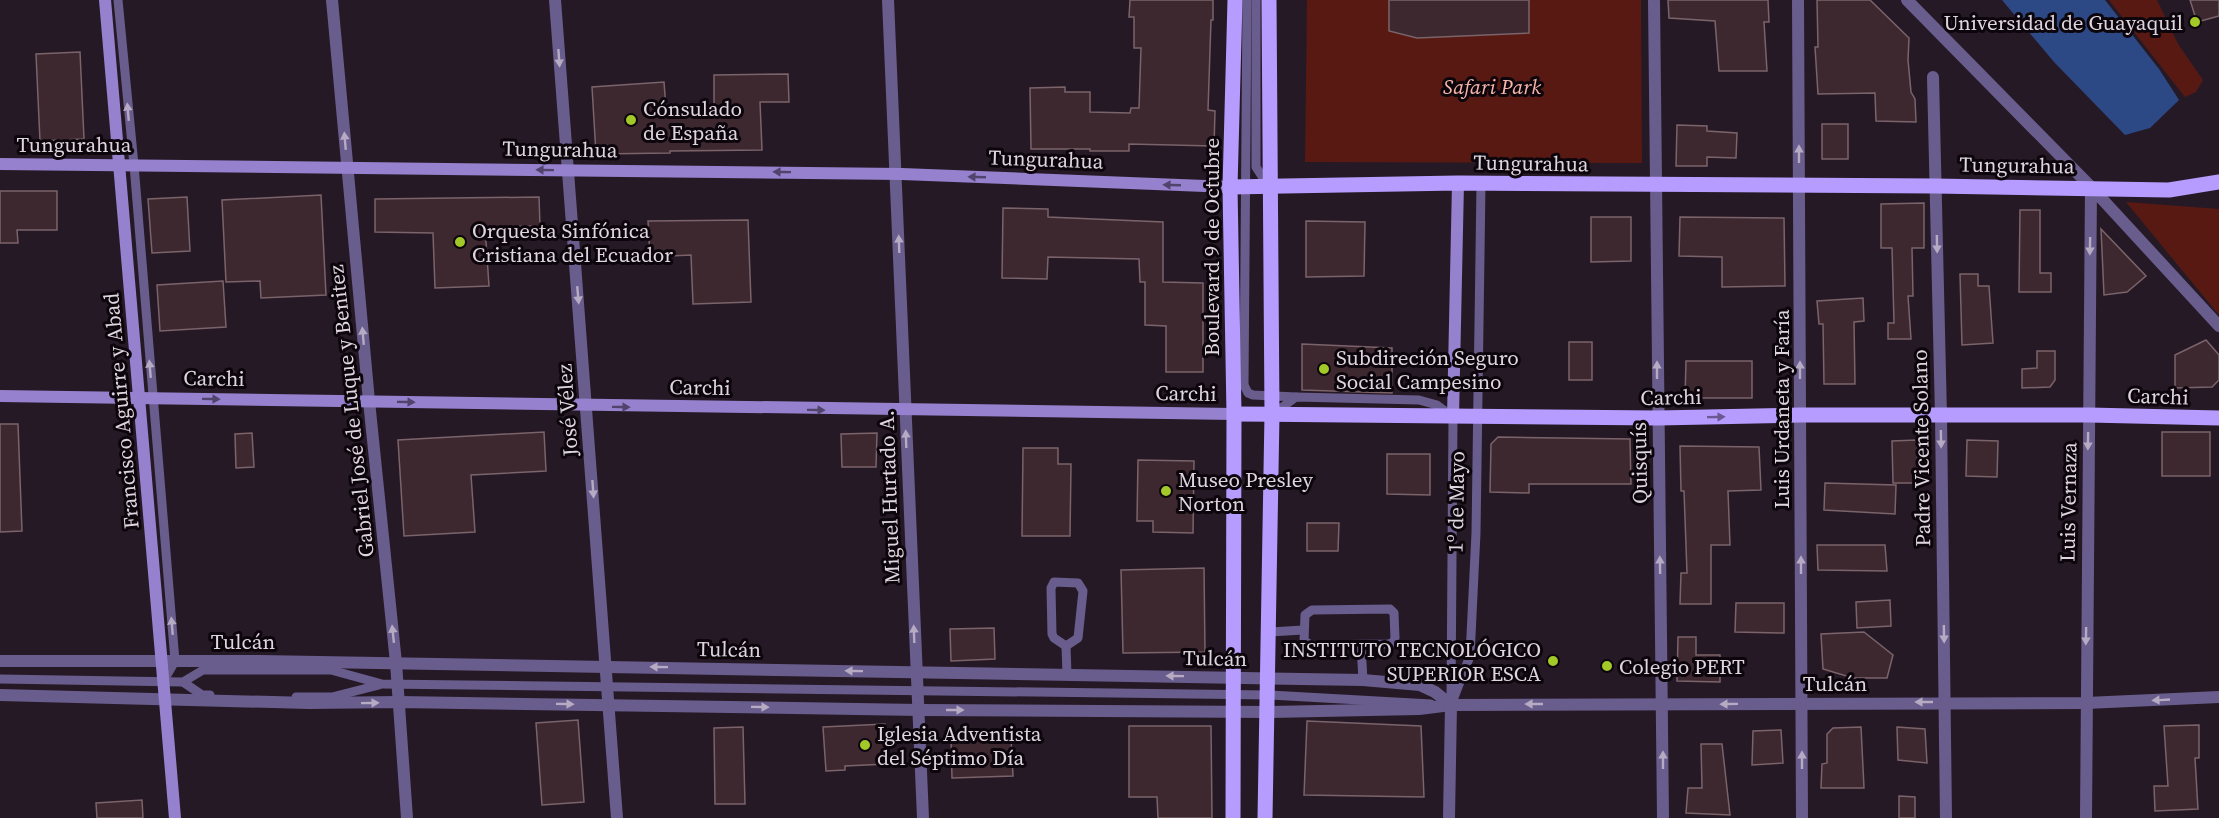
<svg xmlns="http://www.w3.org/2000/svg" width="2219" height="818" font-family="'Source Serif 4',serif">
<style>
.green{fill:#581912}
.water{fill:#2d4985}
.building{fill:#3d282f;stroke:#7b636a;stroke-width:1.5}
.lines{fill:none;stroke-linecap:round;stroke-linejoin:round}
.lane{stroke:#695d8d;stroke-width:9}
.street{stroke:#695d8d;stroke-width:12}
.secondary{stroke:#9581cd;stroke-width:12}
.primary{stroke:#b79cff;stroke-width:15}
.oneway{fill:#b6abc2}
.oneway2{fill:#50446c}
.oneway3{fill:#6a5892}
.poi-dot{fill:#a2c928;stroke:#0c060c;stroke-width:2}
.labels{text-anchor:middle;dominant-baseline:central;stroke-width:6;stroke-linejoin:round;paint-order:stroke}
.poi-label{font-size:21px;fill:#dfd5df;stroke:#0c060c;text-anchor:start}
.park-label{font-size:21px;font-style:italic;fill:#f9b5aa;stroke:#0c060c}
.street-label{font-size:21px;fill:#dfd5df;stroke:#0c060c}
</style>
<rect width="100%" height="100%" fill="#261926"/>
<g class="green">
<path d="M1307,0h334l1,163 -337,-1z"/>
<path d="M2109,0h48l21,44 25,36 -7,12 -11,5z"/>
<path d="M2126,202l93,7v106z"/>
</g>
<path class="water" d="M2002,0h103l54,69 20,31 -29,28 -25,7 -71,-73z"/>
<g class="building">
<path d="M1130,0h83v20h-2l-3,90 7,1 -1,35 -85,-2v7h-39v-2h-59l-1,-61 35,-1v5h25v20l40,1 1,-5h8l2,-60h-7v-31h-5z"/>
<path d="M1389,0h140v33l-112,5 -28,-7z"/>
<path d="M1668,0h100l1,22h-5l3,49h-48l-4,-50 -46,-3z"/>
<path d="M1817,0h53l39,38 -1,22 3,32 4,7 1,23 -40,-1 -1,-28 -57,1 -3,-47h3z"/>
<path d="M2190,0h29v16l-22,6z"/>
<path d="M80,52l4,87 -44,2 -4,-87z"/>
<path d="M788,74l1,28h-29l2,48 -92,1v2l-74,1 -4,-67 72,-5 2,26 48,-2v-31z"/>
<rect x="1822" y="124" width="26" height="35"/>
<path d="M1677,125l30,1v5l30,2 -1,25 -29,-1v9h-31z"/>
<path d="M0,191h57v39h-40l1,13h-18z"/>
<path d="M321,195l5,100 -65,3 -1,-17 -34,1 -4,-82z"/>
<path d="M187,197l3,54 -38,2 -4,-54z"/>
<path d="M539,197l1,29 -55,1 4,59 -54,2 -2,-55 -58,-1v-33z"/>
<path d="M1924,203v45h-12l1,48h-5l3,43h-23v-16h6l-2,-75h-11v-44z"/>
<path d="M1003,208l45,1v8l115,5v60l40,1v89h-37v-46l-21,-1v-43h-5l-1,-23 -91,-2 -1,22 -45,-1z"/>
<path d="M2020,210h20v63h11v19h-32z"/>
<path d="M1591,217h40v44l-40,1z"/>
<path d="M1680,217l104,1 1,68 -63,1v-30l-43,-1z"/>
<path d="M748,220l3,82 -58,2 -2,-49 -41,2 -2,-36z"/>
<path d="M1306,221l59,1 -1,54 -58,1z"/>
<path d="M2101,229l45,47 -19,16 -23,3z"/>
<path d="M1960,274h18v12h11l4,57 -31,2z"/>
<path d="M223,281l3,46 -66,4 -3,-46z"/>
<path d="M1863,298l1,23 -10,1 1,62h-31l-1,-60h-4l-2,-23z"/>
<path d="M2206,340l13,15v25l-7,7 -37,1v-33z"/>
<rect x="1569" y="342" width="23" height="38"/>
<path d="M1302,344l90,4v45l-90,-3z"/>
<path d="M2037,351h18v29l-5,7 -28,1v-19l15,-1z"/>
<path d="M1686,361h66v37h-67z"/>
<path d="M0,424h18l4,107 -22,1z"/>
<path d="M544,432l2,39 -75,4 4,57 -71,4 -6,-96z"/>
<rect x="2162" y="432" width="48" height="44"/>
<path d="M252,433l2,34 -18,1 -1,-34z"/>
<path d="M877,433l-1,34h-34l-1,-33z"/>
<path d="M1498,437l132,2 1,45h-102v9l-39,-1 1,-48z"/>
<path d="M1917,440l1,43h-25l-1,-42z"/>
<path d="M1967,440l31,1 -1,36 -31,-1z"/>
<path d="M1680,446l79,1 2,43 -33,1 2,54h-19v59h-31l1,-31h6l-3,-82h-3z"/>
<path d="M1023,448h35v16h13l-1,72h-48z"/>
<path d="M1387,454h43v41l-43,-1z"/>
<path d="M1138,460l56,1 -1,72 -40,-1v-11h-16z"/>
<path d="M1825,483l71,2 -1,29 -71,-4z"/>
<path d="M1307,523h32l-1,28h-31z"/>
<path d="M1817,545h68l2,26 -69,-1z"/>
<path d="M1204,568l1,84 -82,1 -2,-83z"/>
<path d="M1890,600l1,26 -34,2 -1,-26z"/>
<path d="M1736,603h48v30l-49,-1z"/>
<path d="M994,628l1,31 -44,2 -1,-32z"/>
<path d="M1864,632l29,23 -6,23h-34l-30,-9 -2,-35z"/>
<path d="M1678,637h18v18h24v27l-43,-1z"/>
<path d="M578,720l6,82 -42,3 -6,-82z"/>
<path d="M1307,721l114,5 3,71 -120,-2z"/>
<path d="M885,724l2,40 -42,2v4l-19,1 -3,-44z"/>
<path d="M2199,725v33h-4l3,51 -43,2 -1,-25h14l-4,-60z"/>
<path d="M1129,726h82l1,92h-54l-1,-21h-28z"/>
<path d="M743,727l2,77h-30l-1,-76z"/>
<path d="M1861,727l3,61h-43l1,-24 5,-1v-29l6,-6z"/>
<path d="M1897,727l28,2 2,34 -29,-3z"/>
<path d="M1781,730l2,33 -31,2 1,-34z"/>
<path d="M1011,737l2,39 -61,2 -1,-39z"/>
<path d="M1701,744h21l8,71 -44,-2 2,-25h14z"/>
<path d="M1899,796l16,1v21h-16z"/>
<path d="M142,800l1,18h-46l-1,-15z"/>
</g>
<g class="lines">
<g class="lane">
<path d="M118,0l16,165 41,496 -12,21"/>
<path d="M1247,0l-3,385 4,8 5,2 43,2"/>
<path d="M1256,0v167l13,20"/>
<path d="M1273,414l23,-17 123,3 18,5 16,12 -2,282"/>
<path d="M1054,582l24,1 5,8 -5,47 -12,8 -12,-8 -2,-4 -1,-46z"/>
<path d="M1390,609l4,4 1,25 -2,5 -5,1 -77,1 -7,-4 1,-26 7,-5z"/>
<path d="M1269,632l34,-2"/>
<path d="M1066,646l1,29"/>
<path d="M1361,646l2,34"/>
<path d="M0,679l183,3 20,-12h128l51,14 886,11 163,9"/>
<path d="M183,682l19,13h8"/>
<path d="M296,697h36l47,-12"/>
<path d="M1451,705l19,-49 6,-123 5,-349"/>
</g>
<g class="street">
<path d="M332,0l37,401 27,262 11,155"/>
<path d="M555,0l62,818"/>
<path d="M888,0l35,818"/>
<path d="M1654,0l9,818"/>
<path d="M1798,0l4,818"/>
<path d="M1907,0l184,187 128,139"/>
<path d="M1933,77l8,339 5,402"/>
<path d="M0,661h260l1103,19 57,5 15,7 16,13"/>
<path d="M0,695l309,8 90,-1 521,8 347,2 152,-3 32,-4 635,-2 133,-6"/>
<path d="M1449,818l2,-113"/>
<path d="M2086,818l5,-631"/>
</g>
<g class="secondary">
<path d="M105,0l70,818"/>
<path d="M0,164l902,10 328,13"/>
<path d="M0,396l1234,18"/>
<path d="M1453,417l5,-234"/>
</g>
<g class="primary">
<path d="M1230,187l228,-4 477,3 234,4 50,-8"/>
<path d="M1234,414l424,4 142,-3h289l130,3"/>
<path d="M1233,818l1,-404 -4,-227 5,-187"/>
<path d="M1265,818l7,-404 -3,-414"/>
</g>
</g>
<defs><path id="oneway-solid" d="M-6-.8H1V-3.2L6.5 0L1 3.2V.8H-6Z" transform="scale(1.5)"/></defs>
<g class="oneway">
<use href="#oneway-solid" transform="translate(559 58) rotate(86)"/>
<use href="#oneway-solid" transform="translate(128 112) rotate(-95)"/>
<use href="#oneway-solid" transform="translate(345 141) rotate(-95)"/>
<use href="#oneway-solid" transform="translate(1799 154) rotate(-90)"/>
<use href="#oneway-solid" transform="translate(899 244) rotate(-92)"/>
<use href="#oneway-solid" transform="translate(1937 244) rotate(89)"/>
<use href="#oneway-solid" transform="translate(2090 246) rotate(91)"/>
<use href="#oneway-solid" transform="translate(578 295) rotate(85)"/>
<use href="#oneway-solid" transform="translate(363 336) rotate(-95)"/>
<use href="#oneway-solid" transform="translate(150 369) rotate(-95)"/>
<use href="#oneway-solid" transform="translate(1657 370) rotate(-90)"/>
<use href="#oneway-solid" transform="translate(1800 370) rotate(-90)"/>
<use href="#oneway-solid" transform="translate(906 439) rotate(-92)"/>
<use href="#oneway-solid" transform="translate(1941 439) rotate(89)"/>
<use href="#oneway-solid" transform="translate(2088 441) rotate(91)"/>
<use href="#oneway-solid" transform="translate(593 489) rotate(86)"/>
<use href="#oneway-solid" transform="translate(1660 565) rotate(-91)"/>
<use href="#oneway-solid" transform="translate(1801 565) rotate(-90)"/>
<use href="#oneway-solid" transform="translate(172 626) rotate(-95)"/>
<use href="#oneway-solid" transform="translate(393 634) rotate(-96)"/>
<use href="#oneway-solid" transform="translate(914 634) rotate(-92)"/>
<use href="#oneway-solid" transform="translate(1944 634) rotate(89)"/>
<use href="#oneway-solid" transform="translate(2086 636) rotate(91)"/>
<use href="#oneway-solid" transform="translate(659 667) rotate(-179)"/>
<use href="#oneway-solid" transform="translate(854 671) rotate(-179)"/>
<use href="#oneway-solid" transform="translate(1175 676) rotate(-179)"/>
<use href="#oneway-solid" transform="translate(2161 700) rotate(177)"/>
<use href="#oneway-solid" transform="translate(1924 702) rotate(180)"/>
<use href="#oneway-solid" transform="translate(370 703) rotate(-1)"/>
<use href="#oneway-solid" transform="translate(565 704) rotate(1)"/>
<use href="#oneway-solid" transform="translate(1534 704) rotate(180)"/>
<use href="#oneway-solid" transform="translate(1729 704) rotate(179)"/>
<use href="#oneway-solid" transform="translate(760 707) rotate(1)"/>
<use href="#oneway-solid" transform="translate(955 710)"/>
<use href="#oneway-solid" transform="translate(1663 760) rotate(-90)"/>
<use href="#oneway-solid" transform="translate(1802 760) rotate(-90)"/>
</g>
<g class="oneway2">
<use href="#oneway-solid" transform="translate(545 170) rotate(-179)"/>
<use href="#oneway-solid" transform="translate(782 172) rotate(-179)"/>
<use href="#oneway-solid" transform="translate(977 177) rotate(-178)"/>
<use href="#oneway-solid" transform="translate(1172 185) rotate(-178)"/>
<use href="#oneway-solid" transform="translate(211 399) rotate(1)"/>
<use href="#oneway-solid" transform="translate(406 402) rotate(1)"/>
<use href="#oneway-solid" transform="translate(621 407) rotate(1)"/>
<use href="#oneway-solid" transform="translate(816 410) rotate(1)"/>
</g>
<use class="oneway3" href="#oneway-solid" transform="translate(1716 417) rotate(-1)"/>
<g class="poi-dot">
<circle cx="2195" cy="22" r="6"/>
<circle cx="631" cy="120" r="6"/>
<circle cx="460" cy="242" r="6"/>
<circle cx="1324" cy="369" r="6"/>
<circle cx="1166" cy="491" r="6"/>
<circle cx="1553" cy="661" r="6"/>
<circle cx="1607" cy="666" r="6"/>
<circle cx="865" cy="745" r="6"/>
</g>
<g class="labels">
<g class="poi-label">
<text x="2183" y="22" text-anchor="end">Universidad de Guayaquil</text>
<text x="643" y="108">Cónsulado<tspan x="643" dy="24">de España</tspan></text>
<text x="472" y="230">Orquesta Sinfónica<tspan x="472" dy="24">Cristiana del Ecuador</tspan></text>
<text x="1336" y="357">Subdireción Seguro<tspan x="1336" dy="24">Social Campesino</tspan></text>
<text x="1178" y="479">Museo Presley<tspan x="1178" dy="24">Norton</tspan></text>
<text x="1541" y="649" text-anchor="end">INSTITUTO TECNOLÓGICO<tspan x="1541" dy="24">SUPERIOR ESCA</tspan></text>
<text x="1619" y="666">Colegio PERT</text>
<text x="877" y="733">Iglesia Adventista<tspan x="877" dy="24">del Séptimo Día</tspan></text>
</g>
<g class="park-label">
<text x="1492" y="86">Safari Park</text>
</g>
<g class="street-label">
<text x="74" y="144">Tungurahua</text>
<text transform="translate(560 149) rotate(1)">Tungurahua</text>
<text transform="translate(1046 159) rotate(2)">Tungurahua</text>
<text transform="translate(1531 163) rotate(1)">Tungurahua</text>
<text transform="translate(2017 165) rotate(1)">Tungurahua</text>
<text transform="translate(1211 247) rotate(-90)">Boulevard 9 de Octubre</text>
<text transform="translate(214 378) rotate(1)">Carchi</text>
<text transform="translate(700 387) rotate(1)">Carchi</text>
<text transform="translate(1186 393) rotate(1)">Carchi</text>
<text transform="translate(2158 396) rotate(2)">Carchi</text>
<text transform="translate(1671 397) rotate(-1)">Carchi</text>
<text transform="translate(1781 409) rotate(-90)">Luis Urdaneta y Faría</text>
<text transform="translate(567 410) rotate(-94)">José Vélez</text>
<text transform="translate(121 411) rotate(-95)">Francisco Aguirre y Abad</text>
<text transform="translate(351 411) rotate(-96)">Gabriel José de Luque y Benitez</text>
<text transform="translate(1921 448) rotate(-91)">Padre Vicente Solano</text>
<text transform="translate(1639 463) rotate(-91)">Quisquís</text>
<text transform="translate(889 497) rotate(-92)">Miguel Hurtado A.</text>
<text transform="translate(1456 502) rotate(-89)">1º de Mayo</text>
<text transform="translate(2068 502) rotate(-89)">Luis Vernaza</text>
<text x="243" y="641">Tulcán</text>
<text transform="translate(729 649) rotate(1)">Tulcán</text>
<text transform="translate(1215 658) rotate(1)">Tulcán</text>
<text x="1835" y="683">Tulcán</text>
</g>
</g>
</svg>
